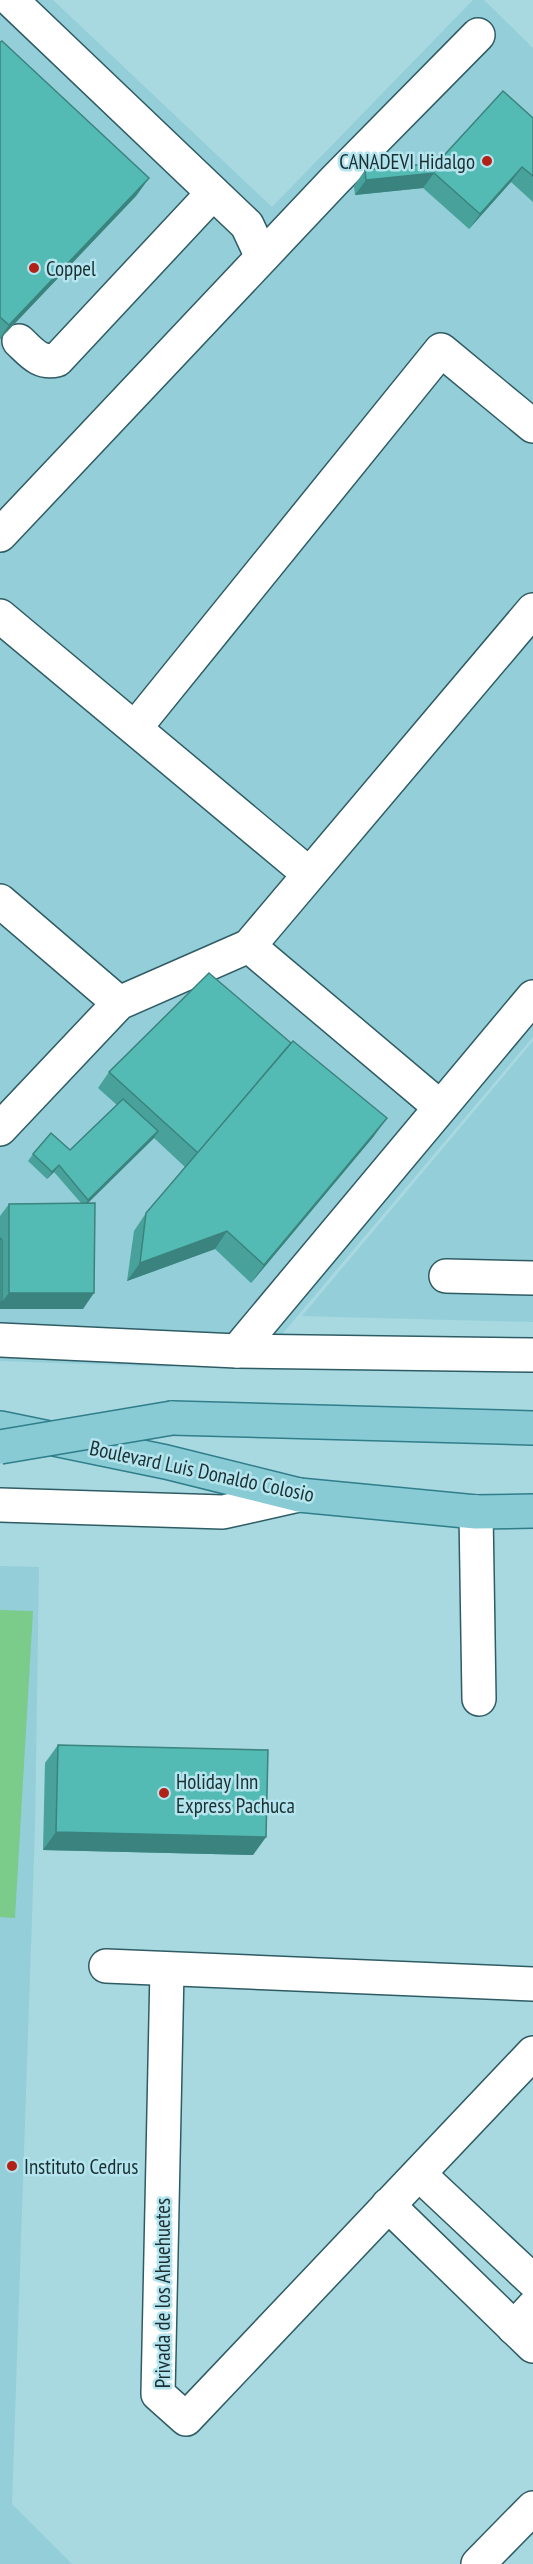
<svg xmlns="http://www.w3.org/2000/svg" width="533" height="2564" font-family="'PT Sans Narrow',sans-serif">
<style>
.built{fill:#94ced8}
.green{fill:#7bcb8b}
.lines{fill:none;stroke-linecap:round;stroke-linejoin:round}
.minor-casing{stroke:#2f5c64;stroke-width:36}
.major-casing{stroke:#2f7e8a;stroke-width:36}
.minor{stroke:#fff;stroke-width:33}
.major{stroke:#89cbd5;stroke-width:33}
.major-bridge-casing{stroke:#2f7e8a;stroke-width:36;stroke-linecap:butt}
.major-bridge{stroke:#89cbd5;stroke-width:33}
.wall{fill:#48a19b}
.shaded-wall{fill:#3b837e}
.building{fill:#54bbb4;stroke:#3b837e;stroke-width:1.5}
.poi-dot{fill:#b12118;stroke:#b4e5ee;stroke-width:2}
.labels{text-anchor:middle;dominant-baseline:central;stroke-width:5;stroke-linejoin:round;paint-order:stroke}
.poi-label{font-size:21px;fill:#1b2f32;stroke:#b4e5ee;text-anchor:start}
.street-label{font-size:21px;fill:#1b2f32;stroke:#b4e5ee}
</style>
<rect width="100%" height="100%" fill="#a8d8e0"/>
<g class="built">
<path d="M0,0h53l219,207 201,-207h11l49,48v989l-255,302 -107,28 -171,-6z"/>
<path d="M533,1041v281l-231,-6z"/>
<path d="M0,1566l39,1 -4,261 -23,676 60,60h-72z"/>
</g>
<path class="green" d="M0,1610l33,1 -18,307 -15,-1z"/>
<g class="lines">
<g class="minor-casing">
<g id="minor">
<path d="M11,0l236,225 15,32"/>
<path d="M19,341c12,11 20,23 38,19l156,-167"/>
<path d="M0,535l335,-355 143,-145"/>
<path d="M0,616l309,258"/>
<path d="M135,728l306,-378 92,76"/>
<path d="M0,901l119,102"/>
<path d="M249,946l191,161"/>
<path d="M0,1129l119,-126 130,-57 284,-336"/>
<path d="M446,1276l87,2"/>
<path d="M0,1340l237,11 296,4"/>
<path d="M237,1351l296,-354"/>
<path d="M0,1505l223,7 76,-17"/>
<path d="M476,1512l3,187"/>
<path d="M106,1966l427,18"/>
<path d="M167,1970l-9,424 28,25 347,-366"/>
<path d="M419,2174l114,107"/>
<path d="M388,2205l145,141"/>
<path d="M514,2328l19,-21"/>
<path d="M478,2564l55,-56"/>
</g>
</g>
<g class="major-casing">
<g id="major">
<path d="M172,1418l361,10"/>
<path d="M0,1428l166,34 133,33 177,17 57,-1"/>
</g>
</g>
<use href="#minor" class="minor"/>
<use href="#major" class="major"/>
<g class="major-bridge-casing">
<path id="major-bridge" d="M0,1447l172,-29"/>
</g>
<use href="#major-bridge" class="major-bridge"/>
</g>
<g class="wall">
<path d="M0,42l149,136 -13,18 -136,143z"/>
<path d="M533,118v84l-22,-20 -42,47 -46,-41 -68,7 -1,-9 11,-16 72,-7z"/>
<path d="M109,1072l265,64 -123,147 -36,-34 -88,32 7,-50 12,-18 39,-46 -31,-29 -67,65 -4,106h-83v-93l9,-12 72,-1 -27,-31 -7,7 -19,-18 5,-7 37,-4 47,-45 -19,-17z"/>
<path d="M58,1745l208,92 -13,18 -210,-5 2,-87z"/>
</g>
<g class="shaded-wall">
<path d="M522,167l-11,15 -42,47 11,-15z"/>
<path d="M434,173l-11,15 -68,7 11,-15z"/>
<path d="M149,178l-13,18 -136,143v-1l9,-13z"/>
<path d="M387,1118l-13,18 -123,147 13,-18z"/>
<path d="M158,1131l-4,7 -70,69 4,-7z"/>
<path d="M59,1165l-5,7 -7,7 5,-7z"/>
<path d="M227,1231l-12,18 -88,32 13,-18z"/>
<path d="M9,1293h85l-11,16h-83v-7h2z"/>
<path d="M56,1832l210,5 -13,18 -210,-5z"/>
</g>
<g class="building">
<path d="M2,41l147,137 -140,147 -9,-8v-275z"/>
<path d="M503,91l30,27v58l-11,-9 -42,47 -46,-41 -68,7 -1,-10 72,-7z"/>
<path d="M209,973l82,70 -93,110 -89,-81z"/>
<path d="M293,1041l94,77 -123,147 -37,-34 -87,32 6,-50z"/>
<path d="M123,1099l35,32 -70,69 -29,-35 -7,7 -19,-18 18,-21 19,17z"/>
<path d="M95,1203l-1,90h-85v-89z"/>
<path d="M0,1238l2,2v62h-2z"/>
<path d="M58,1745l210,5 -2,87 -210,-5z"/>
</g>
<g class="poi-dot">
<circle cx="487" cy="161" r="6"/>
<circle cx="34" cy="268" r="6"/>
<circle cx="164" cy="1793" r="6"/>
<circle cx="12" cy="2166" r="6"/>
</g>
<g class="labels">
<g class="poi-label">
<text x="475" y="161" text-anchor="end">CANADEVI Hidalgo</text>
<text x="46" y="268">Coppel</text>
<text x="176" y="1781">Holiday Inn<tspan x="176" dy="24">Express Pachuca</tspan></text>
<text x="24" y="2166">Instituto Cedrus</text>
</g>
<g class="street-label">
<text transform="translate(202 1471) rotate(12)">Boulevard Luis Donaldo Colosio</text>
<text transform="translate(162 2293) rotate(-90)">Privada de los Ahuehuetes</text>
</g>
</g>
</svg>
